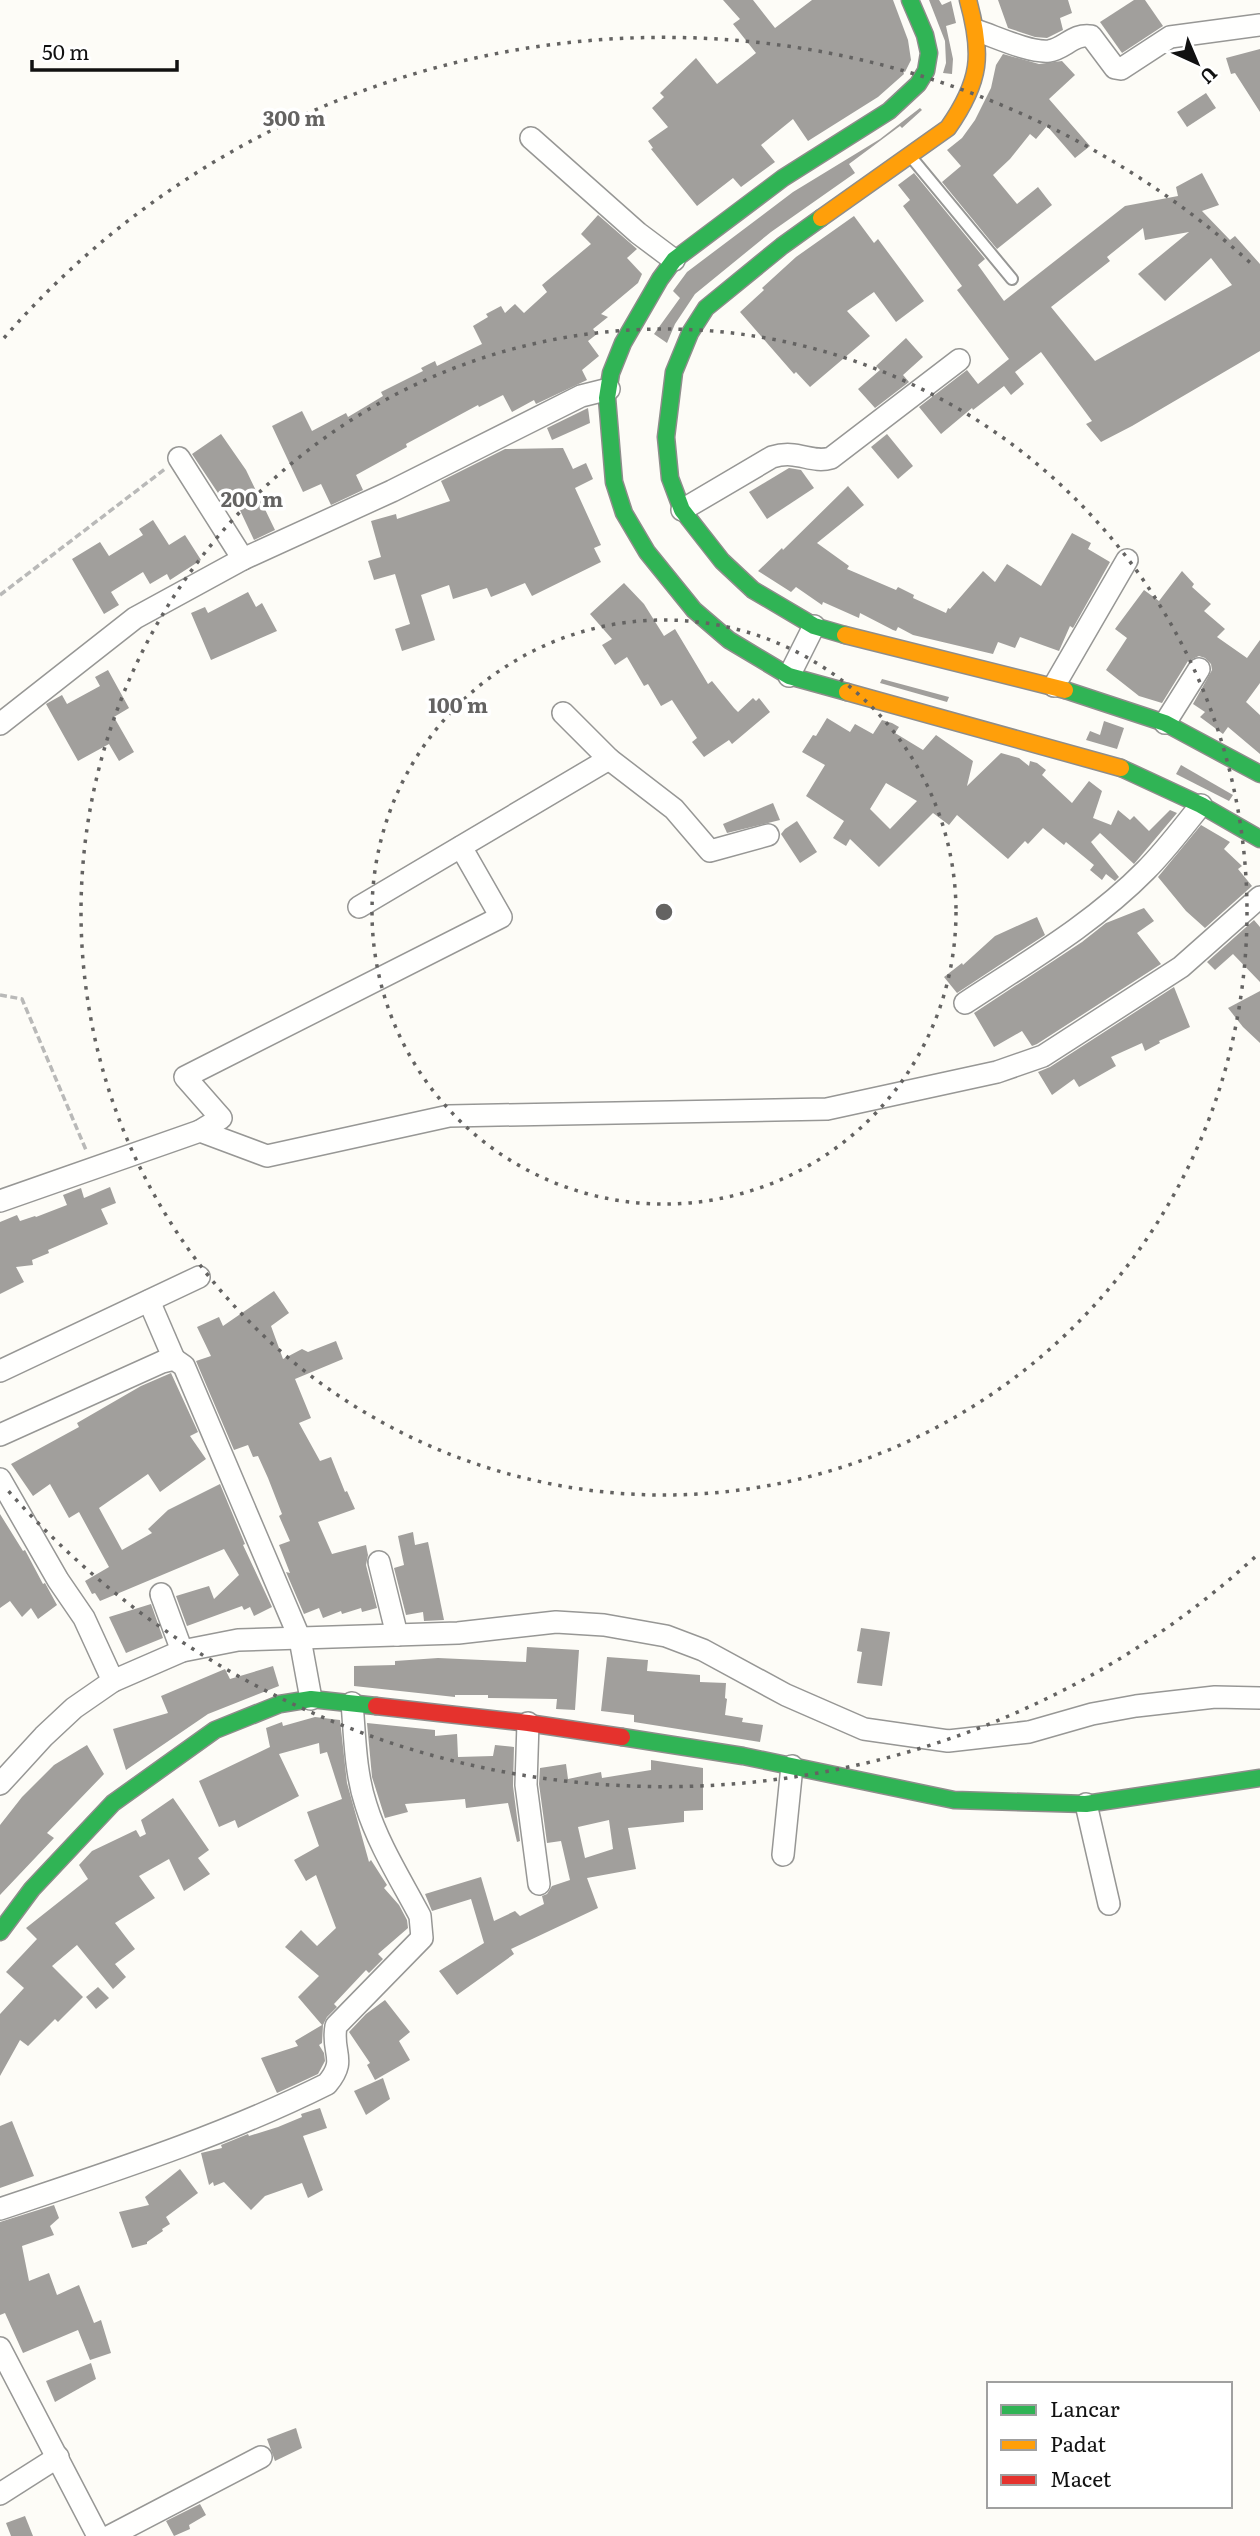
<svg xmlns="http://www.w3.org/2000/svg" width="1260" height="2536" font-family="Literata,serif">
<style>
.building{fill:#a19f9c;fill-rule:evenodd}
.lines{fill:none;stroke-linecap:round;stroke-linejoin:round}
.lane-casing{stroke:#979795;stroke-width:14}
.street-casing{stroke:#979795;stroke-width:24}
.fast-casing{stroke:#8e8d8b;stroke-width:19}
.slow-casing{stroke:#8e8d8b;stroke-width:19}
.jam-casing{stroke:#8e8d8b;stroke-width:19}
.path{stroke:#b9b9b8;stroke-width:3.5;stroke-dasharray:7 3.5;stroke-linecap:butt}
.lane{stroke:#fffffe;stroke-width:10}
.street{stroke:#fffffe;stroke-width:21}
.fast{stroke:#30b455;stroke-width:16}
.slow{stroke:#ff9f0a;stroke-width:16}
.jam{stroke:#e5322d;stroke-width:16}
.ring{fill:none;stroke:#646362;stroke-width:3.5;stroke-dasharray:3.5 7}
.centre{fill:#646362;stroke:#fff;stroke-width:3.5}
.ring-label{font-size:21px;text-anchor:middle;font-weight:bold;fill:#646362;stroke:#fff;stroke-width:7;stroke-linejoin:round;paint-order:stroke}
</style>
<rect width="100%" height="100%" fill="#fdfcf7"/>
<g class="building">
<path d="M723,0h30l22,28 37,-28h81l15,40 3,20 -6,12 -2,-1 1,3 -26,23 -70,44 -15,-22 -32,26 14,17 -34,25 -8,-9 -36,28 -46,-57 2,-1 -5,-7 20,-14 -16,-19 12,-11 -4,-4 36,-35 21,26 39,-31 -23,-29 7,-5z"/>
<path d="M929,0h10l3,5 9,-4 5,22 -10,3 7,33 -1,15 -9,-1 3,-10 -1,-22z"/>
<path d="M998,0h70l4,13 -12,5 3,12 -16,8 -12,-1 -27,-9z"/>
<path d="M1134,0h11l18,26 -41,27 -22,-31z"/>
<path d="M1260,49v63l-25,-39 -4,1 -5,-16z"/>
<path d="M1003,54l36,10 23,-3 13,14 -26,24 41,47 -15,12 -28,-32 -11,13 -6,-5 -20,25 -17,16 24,29 21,-17 14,18 -55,44 -55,-67 19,-16 -14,-16 15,-12 13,-18 16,-32 5,-23z"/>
<path d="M1206,93l10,15 -29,19 -10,-15z"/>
<path d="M920,108l2,2 -20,18 -2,-2 -51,38 6,9 -84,59 -76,62 -20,30 -8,19 -13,-9 26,-36 -7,-7 14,-19 106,-80 87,-53z"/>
<path d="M914,173l71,86 -7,6 26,36 121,-95 53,-10 -2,-9 26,-14 17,32 -17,6 28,29 5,-4 25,28v87l-128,75 -31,16 -15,-18 6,-3 -51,-69 -26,20 9,12 -13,11 -7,-9 -31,24 -1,-2 -31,26 -22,-27 48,-37 11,14 31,-25 -52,-69 5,-4 -59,-80 7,-6 -12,-15zM1143,228l2,12 44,-8 -51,42 27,27 46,-43 21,27 -137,76 -44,-54 59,-46 -3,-4z"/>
<path d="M598,215l39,34 -10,9 15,16 -4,9 -37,31 7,3 -15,12 4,5 -9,7 11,15 -17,14 5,10 -51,24 -2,-4 -22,12 -9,-17 -24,12 -1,-2 -72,39 1,3 -51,28 7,15 -32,15 -10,-21 -18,8 -31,-66 30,-15 10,20 34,-18 2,4 35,-21 -2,-4 42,-21 -2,-3 14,-7 2,5 45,-22 -9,-18 15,-9 -2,-3 15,-8 4,7 10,-9 9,9 23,-21 -5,-7 49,-41 -10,-10z"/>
<path d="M854,216l20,27 4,-4 46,62 -28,21 -22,-30 -27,19 23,25 -60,51 -14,-15 -2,2 -54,-62 24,-22 -2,-2 34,-31z"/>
<path d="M906,338l17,19 -20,18 6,7 -34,26 -17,-19 22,-19 -4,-4z"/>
<path d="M588,408l2,15 -38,17 -5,-12z"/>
<path d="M221,434l25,36 29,60 -21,10 -24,-51 -10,7 -28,-42z"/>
<path d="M887,434l26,32 -15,13 -27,-32z"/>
<path d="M563,448l10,21 13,-6 7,16 -18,9 26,57 -7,3 7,14 -69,34 -7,-13 -34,14 -4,-9 -34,11 -4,-14 -28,10 14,45 -33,11 -7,-22 15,-5 -15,-50 -21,6 -6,-19 13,-4 -10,-36 25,-7 1,5 53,-18 -9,-20 64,-32z"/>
<path d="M789,468l12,2 13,18 -47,31 -18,-27z"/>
<path d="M848,486l16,19 -47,38 32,23 -2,3 49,21 2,-3 16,8 -1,3 33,15 2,-5 2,1 33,-38 12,11 12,-18 34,22 31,-53 19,10 -3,6 22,13 -37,66 -3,-2 -11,25 -39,-14 -5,11 -17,-6 -5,12 -80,-19 -15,-8 -2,4 -3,-1 -33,-17 -1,5 -36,-16 -1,3 -26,-18 -5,5 -33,-21 24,-23 1,2z"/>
<path d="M153,520l16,25 16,-10 16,25 -31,20 -3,-6 -17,10 -7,-12 -32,20 8,13 -15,9 -32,-55 28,-17 9,14 34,-21 -4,-6z"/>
<path d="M1182,571l12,13 -2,3 19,17 -7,7 21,18 -8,8 30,21 13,-18v43l-14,19 14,13v39l-32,-27 -5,7 -23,-17 5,-5 -12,-8 19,-34 -1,-6 -6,-6 -6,-2 -11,5 -26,42 -23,-7 -33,-26 21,-32 -12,-9 29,-39 15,11z"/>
<path d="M624,583l20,21 20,32 11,-7 33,55 4,-3 22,27 4,4 15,-14 3,3 3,-3 11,14 -38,32 -3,-4 -25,17 -12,-15 5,-4 -25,-38 -11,6 -13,-22 -4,2 -17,-29 -12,8 -13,-20 10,-6 -22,-25z"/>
<path d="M248,592l8,15 6,-4 15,28 -66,29 -20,-47 14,-6 3,6z"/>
<path d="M108,670l21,38 -15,9 20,35 -15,9 -10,-17 -31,17 -32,-57 16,-9 5,9 33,-18 -5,-9z"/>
<path d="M882,679l67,18 -2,5 -67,-19z"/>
<path d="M827,718l23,14 5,-8 18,10 9,-14 10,3 7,4 -4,6 28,17 13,-15 37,26 -6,25 34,-33 18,5 10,8 1,-5 7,2 9,7 -4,5 30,28 17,-22 13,10 -9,27 18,7 7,-15 12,10 4,-4 15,15 21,-21 7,3 -43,51 -34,-31 -9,9 28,35 -4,4 -9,-7 -4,6 -12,-10 4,-5 -28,-23 -2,3 -21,-17 -15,16 -3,-3 -17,18 -51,-44 -8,10 -16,-12 -54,54 -29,-28 -4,7 -13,-8 11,-17 -38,-25 19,-31 -23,-13 11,-17 3,1zM886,783l31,18 -27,28 -20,-20z"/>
<path d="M1104,721l20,7 -7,21 -31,-9 4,-9 10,4z"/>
<path d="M1181,765l52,30 -4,6 -53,-27z"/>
<path d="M773,803l7,17 -53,13 -4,-9z"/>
<path d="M797,821l20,31 -17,11 -19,-29 4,-5z"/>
<path d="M1201,825l29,17 -6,7 18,17 -4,3 14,17 -47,42 -19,-17 -28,-34z"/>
<path d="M1144,908l10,13 -17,12 24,31 -124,80 -5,2 -10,-15 -28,16 -20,-34 108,-71 24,-19z"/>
<path d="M1037,917l8,18 -88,58 -13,-16 18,-14 1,2 32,-29z"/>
<path d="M1254,920l6,7v55l-27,-28 -18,16 -8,-8z"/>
<path d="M1174,987l16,40 -31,14 1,2 -15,8 -3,-8 -31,14 5,9 -37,21 -5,-8 -22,16 -14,-23 12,-5z"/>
<path d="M1260,991v52l-17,-16 -15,-19z"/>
<path d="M110,1187l6,16 -15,6 7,15 -60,26 1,3 -17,7 1,5 -17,2 8,15 -24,12v-72l17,-7 3,6 15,-5 1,1 31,-12 -4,-10 18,-7 3,10z"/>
<path d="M274,1291l15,22 -18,13 12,33 19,-10 6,3 28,-11 7,18 -48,20 16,39 -12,5 21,38 11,-4 14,35 2,-1 8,18 -37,13 14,32 34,-9 2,10 -2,10 11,43 -15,4 -1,-4 -19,6 -1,-3 -18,7 -4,-10 -15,6 -18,-42 4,1 -11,-28 11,-4 -11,-25 3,-2 -14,-36 -10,-22 -5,1 -5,-12 -14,5 -38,-89 15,-5 -14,-29 22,-10 4,9z"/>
<path d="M171,1373l27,59 -8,4 16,23 -46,33 -12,-18 -49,34 23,42 30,-17 -4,-4 20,-19 52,-26 25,60 -2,1 29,62 -18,9 -4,-9 -6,3 -2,-4 -55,20 -11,-30 33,-10 5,13 25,-24 -15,-26 -124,52 -5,-8 -3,1 -7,-13 24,-14 -30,-55 -10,6 -19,-34 -17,12 -22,-32 68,-37 -2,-4 64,-37z"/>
<path d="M0,1514l23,37 2,-1 18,34 2,-1 12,22 -19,14 -7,-11 -9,9 -12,-16 -10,7z"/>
<path d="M413,1532l2,13 13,-3 16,78 -20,1 -1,-9 -17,3 -12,-47 10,-3 -6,-29z"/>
<path d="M151,1604l12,34 -37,15 -17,-36z"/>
<path d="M861,1628l29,4 -8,54 -25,-3 5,-31 -5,-1z"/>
<path d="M527,1647l52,3 -4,60 -19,-1 1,-10 -69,-1v-3h-33v2l-101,-11v-20l41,-1v-4l43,-3 88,4z"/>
<path d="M607,1657l41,3 -1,11 53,4v7l26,1 -1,15 2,1 -2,16 18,3 -1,4 21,3 -3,17 -126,-20v-7l-33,-4z"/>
<path d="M273,1666l6,20 -71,28 -82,56 -13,-41 55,-16 -7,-17 64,-27 5,10z"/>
<path d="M315,1717l25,3 7,63 22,79 2,-2 16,25 -3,3 15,17 8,15 1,8 -30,26 5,5 -14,14 -3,-3 -32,34 3,3 -10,10 -4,8 -1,18 -3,2 5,8 1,8 -7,13 -41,19 -16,-35 37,-12 -3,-5 27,-16 -24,-28 21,-21 -34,-29 16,-17 16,16 19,-18 -20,-53 -10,6 -12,-21 25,-14 -12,-34 35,-13 -15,-47 -7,2 -1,-11 -40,11 20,42 -61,32 -3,-8 -16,7 -20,-46 71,-34 -4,-19 16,-6 1,4z"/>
<path d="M367,1723l68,7v6l22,-2 1,23 35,-1 2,-11 19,2 -1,39 7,55 -3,1 -9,-39 -42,5 -1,-9 -60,5 3,8 -23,6 -13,-41z"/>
<path d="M87,1745l17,29 -57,59 7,5 -54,57v-70l22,-28 32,-32z"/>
<path d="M651,1760l52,8v42l-19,1v11l-56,6 8,41 -49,9 11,30 -87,41 3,5 -57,41 -18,-24 45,-28 -13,-44 -39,12 -7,-17 56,-17 13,44 21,-10 5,5 24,-12 -2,-8 5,-2 5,-8 18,-6 -9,-39 -14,2 -8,-59 1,-16 26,-4 2,15 33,-7 1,6 49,-8zM609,1820l4,29 -28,9 -7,-31z"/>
<path d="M173,1798l36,52 -11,8 12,16 -26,17 -15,-32 -30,17 16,22 -40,25 20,26 -20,15 11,13 -13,12 -36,-44 -25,21 31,31 -25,25 -3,-3 -27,27 -8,-6 -20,36v-62l24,-26 -18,-16 31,-33 -11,-11 62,-49 -9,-14 13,-14 44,-21 4,7 6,-3 -5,-14z"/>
<path d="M98,1987l11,11 -13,11 -10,-12z"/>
<path d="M385,2000l25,32 -11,9 11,19 -35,20 -8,-15 3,-2 -21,-31 17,-18z"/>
<path d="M383,2078l7,21 -24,16 -12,-24z"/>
<path d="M320,2108l7,20 -24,8 20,54 -15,8 -6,-15 -37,13 -14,14 -27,-28 -10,4 -1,-4 -4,3 -8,-32 21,-5 -1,-3 27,-11 1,2 29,-9 24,-10 -1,-3z"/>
<path d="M12,2121l22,55 -34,12v-62z"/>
<path d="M180,2169l18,24 -32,24 4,7 -8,5 1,2 -16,11v2l-15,4 -13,-36 30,-7 -4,-8z"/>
<path d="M54,2205l5,13 -9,8 4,9 -32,11 7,35 20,-8 8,22 22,-10 15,38 7,-3 10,33 -21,7 -12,-30 -55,23 -18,-40 -5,2v-93z"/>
<path d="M91,2363l5,16 -41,23 -9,-21z"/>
<path d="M296,2428l6,20 -27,13 -8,-22z"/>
<path d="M200,2504l6,11 -17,10 1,4 -16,7 -8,-15z"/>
<path d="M25,2516l8,20h-22l-5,-13z"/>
</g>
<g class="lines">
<g class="lane-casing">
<path id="lane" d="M911,157l101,122"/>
</g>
<g class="street-casing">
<g id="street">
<path d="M978,31c18,6 52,22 71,20 15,-2 25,-18 42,-15l24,32 6,1 49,-32 90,-12"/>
<path d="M531,138l107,95 36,27"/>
<path d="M179,458l64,101"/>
<path d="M682,510l90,-53c26,-8 39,7 59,1l128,-98"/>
<path d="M789,676l25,-50"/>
<path d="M1054,686l73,-126"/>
<path d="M1165,723l34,-54"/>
<path d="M0,724l135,-106 108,-59 149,-68 189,-95 28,-7"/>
<path d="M609,759l65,50 36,42 58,-16"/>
<path d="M359,907l250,-148 -46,-46"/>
<path d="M965,1003c62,-41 129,-80 181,-133 20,-20 37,-43 55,-65"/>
<path d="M200,1131l21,-13 -36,-41 316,-160 -40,-70"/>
<path d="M0,1201l200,-70 67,25 182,-40 378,-7 170,-37 46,-16 138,-89 79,-70"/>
<path d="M149,1301l25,58"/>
<path d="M0,1371l199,-94"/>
<path d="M0,1435l162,-73 12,-3 10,7 116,273 11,60"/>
<path d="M0,1479l58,101 26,38 29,63"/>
<path d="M379,1562l18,73"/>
<path d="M161,1594l21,57"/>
<path d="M528,1723l-2,62 13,99"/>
<path d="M0,1784l44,-48 30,-28 39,-27 69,-30 56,-11 220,-7 98,-11 48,3 62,11 37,14 83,45 78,34 84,12 81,-9 63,-18 44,-8 79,-9 45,1"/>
<path d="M1086,1804l23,100"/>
<path d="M783,1855l9,-89"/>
<path d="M0,2209c110,-37 223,-73 327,-125 21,-25 4,-30 9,-58l86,-88 -2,-22c-19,-36 -42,-72 -54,-111 -11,-33 -11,-68 -14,-102"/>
<path d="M0,2348l98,188"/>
<path d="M0,2494l58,-37"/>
<path d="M110,2536l151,-79"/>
</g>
</g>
<g class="fast-casing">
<g id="fast">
<path d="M821,218l-39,28 -76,62 -16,25 -16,39 -8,65 4,41 12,32 40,51 31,29 61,36 31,9"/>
<path d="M1065,690l100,33 95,51"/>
<path d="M847,692l-58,-16 -60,-36 -35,-30 -47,-58 -23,-39 -10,-31 -7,-84 4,-25 12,-30 37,-64 14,-19 109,-82 106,-67 29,-27 8,-13 3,-18 -4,-18 -15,-35"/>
<path d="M1121,768l80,37 59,34"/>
<path d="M622,1737l121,19 211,44 132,4 174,-26"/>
<path d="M0,1932l32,-43 81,-86 102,-73 65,-26 31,-5 65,7"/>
</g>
</g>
<g class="slow-casing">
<g id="slow">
<path d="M821,218l127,-90c33,-47 35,-74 20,-128"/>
<path d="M845,635l220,55"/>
<path d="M847,692l274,76"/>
</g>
</g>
<g class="jam-casing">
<path id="jam" d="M376,1706l152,17 94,14"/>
</g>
<g class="path">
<path d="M0,595l165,-126"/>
<path d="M0,995l22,4 64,151"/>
</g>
<use href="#lane" class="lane"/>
<use href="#street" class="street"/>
<use href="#fast" class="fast"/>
<use href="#slow" class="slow"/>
<use href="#jam" class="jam"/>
</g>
<g class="ring">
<circle cx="664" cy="912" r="292"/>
<circle cx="664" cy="912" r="583"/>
<path d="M1255 1557A875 875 0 0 1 4 1486M4 338A875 875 0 0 1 1255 267"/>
</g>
<circle cx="664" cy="912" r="10" class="centre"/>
<g class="ring-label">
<text x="294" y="126">300 m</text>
<text x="252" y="507">200 m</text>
<text x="458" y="713">100 m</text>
</g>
<rect x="987" y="2382" width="245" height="126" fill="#ffffff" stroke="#a0a0a0" stroke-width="2"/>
<rect x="1001" y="2405" width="35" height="10" fill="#30b455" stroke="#a0a0a0" stroke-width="2"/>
<text x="1050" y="2417" font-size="21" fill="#111111">Lancar</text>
<rect x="1001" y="2440" width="35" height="10" fill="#ff9f0a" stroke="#a0a0a0" stroke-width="2"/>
<text x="1050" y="2452" font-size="21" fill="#111111">Padat</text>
<rect x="1001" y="2475" width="35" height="10" fill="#e5322d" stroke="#a0a0a0" stroke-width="2"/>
<text x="1050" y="2487" font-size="21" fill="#111111">Macet</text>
<g transform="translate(1197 63) rotate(136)" stroke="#ffffff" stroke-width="5" paint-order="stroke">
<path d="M0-5L12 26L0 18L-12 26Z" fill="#111111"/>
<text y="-10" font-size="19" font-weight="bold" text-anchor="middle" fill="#111111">U</text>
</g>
<path d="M32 60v10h145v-10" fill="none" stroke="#111111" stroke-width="3.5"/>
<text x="42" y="60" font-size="21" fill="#111111" stroke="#ffffff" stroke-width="5" paint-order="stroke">50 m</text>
</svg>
